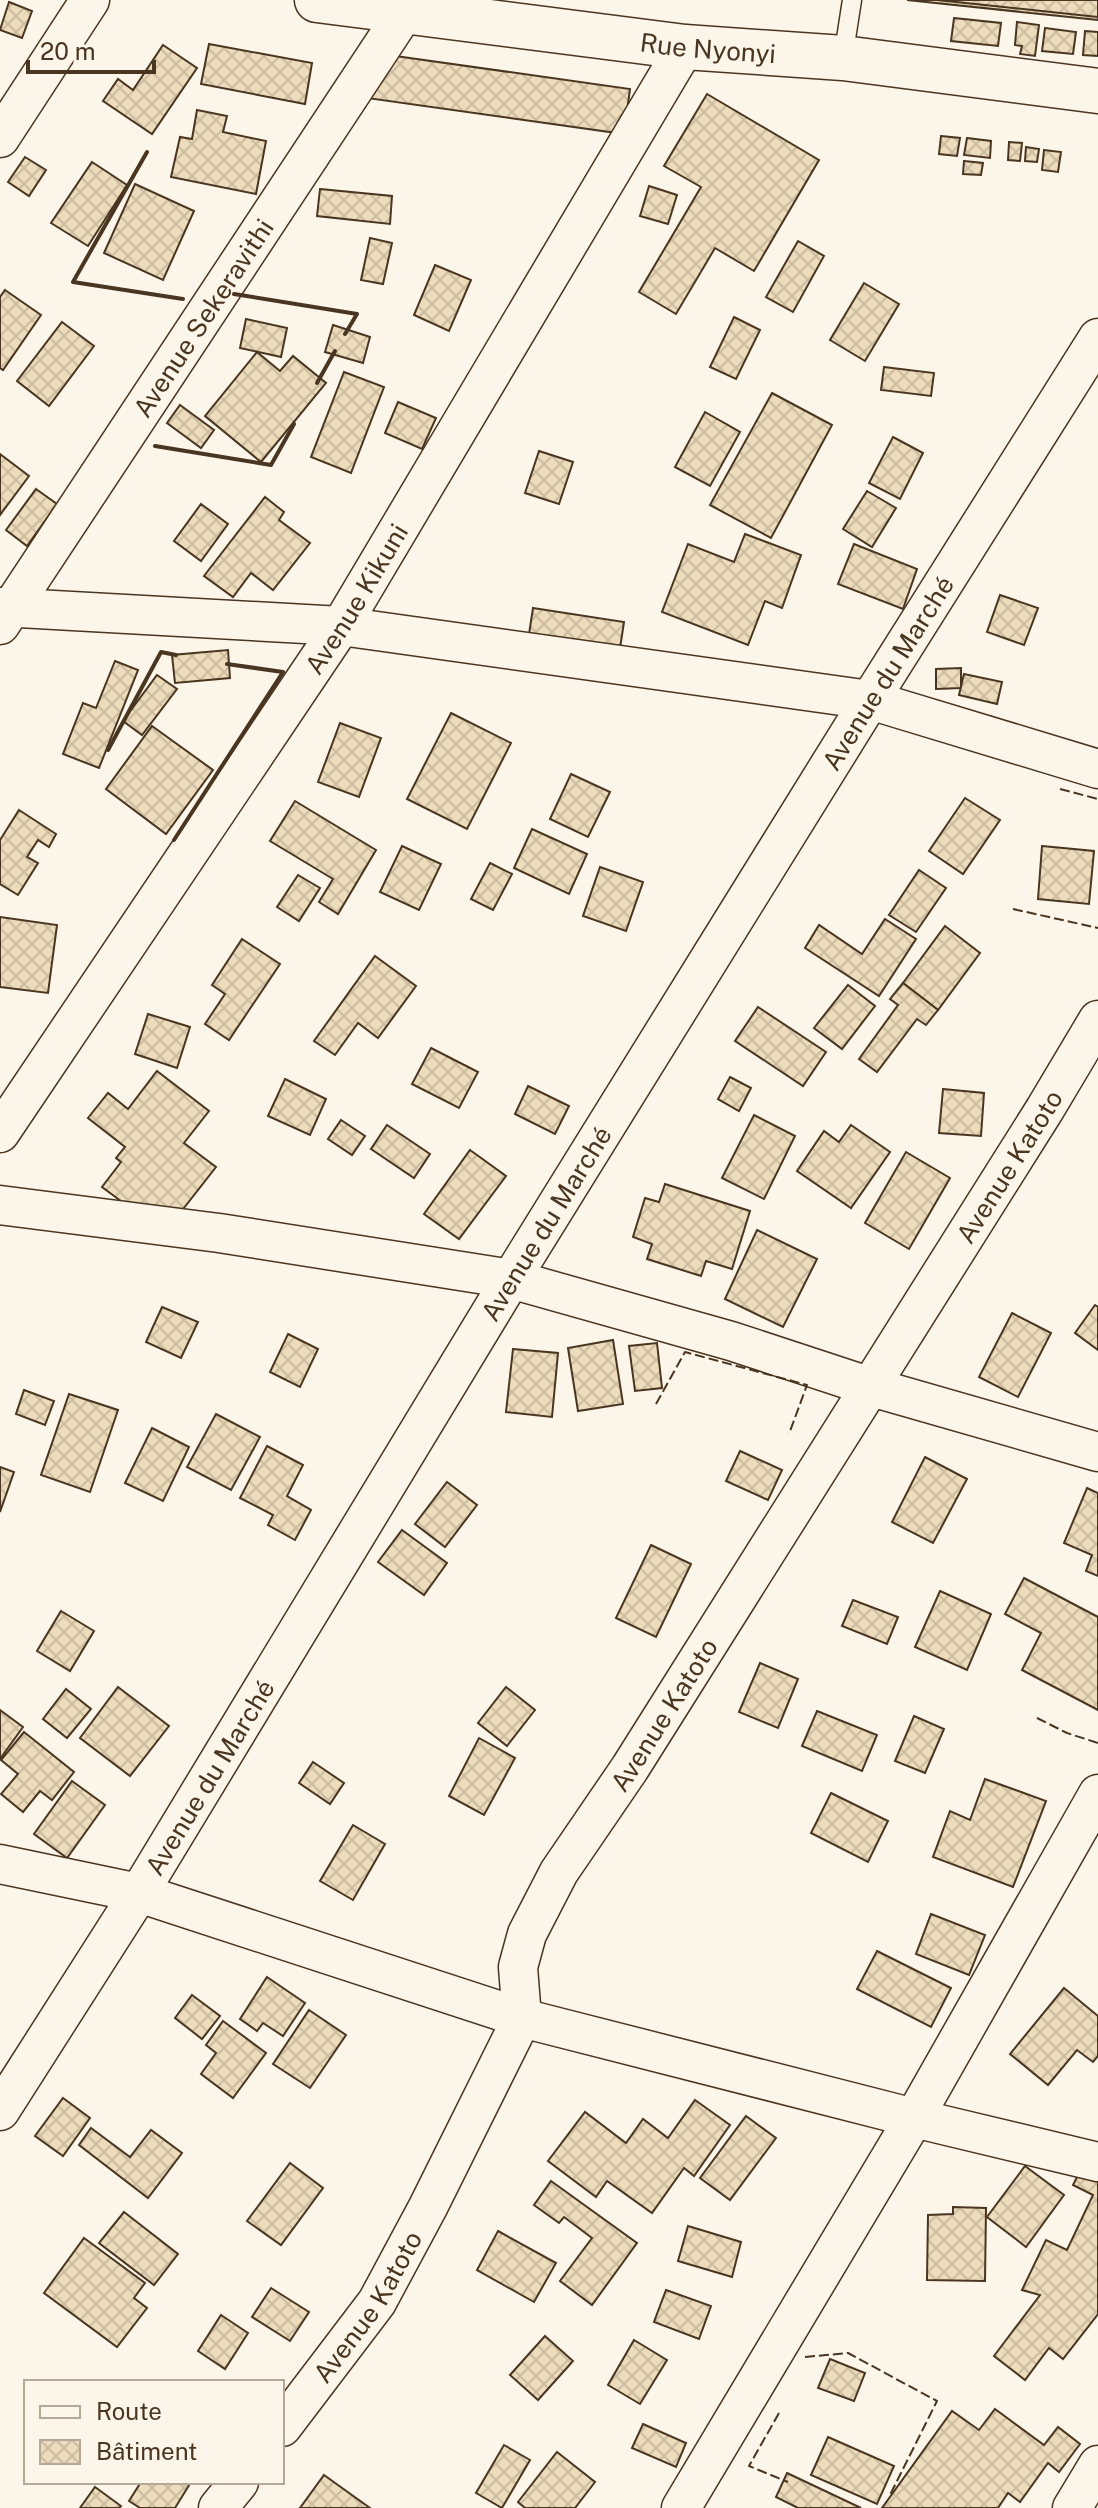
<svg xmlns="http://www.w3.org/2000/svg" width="1098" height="2508" font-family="'Public Sans',sans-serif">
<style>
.building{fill:url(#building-cross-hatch);stroke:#4a3520;stroke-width:2}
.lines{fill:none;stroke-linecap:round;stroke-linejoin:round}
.lane-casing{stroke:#4a3520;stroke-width:21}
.street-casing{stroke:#4a3520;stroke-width:41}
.secondary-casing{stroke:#4a3520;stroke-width:47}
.lane{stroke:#fbf6e9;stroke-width:18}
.street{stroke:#fbf6e9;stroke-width:38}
.secondary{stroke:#fbf6e9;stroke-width:44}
.fence{stroke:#4a3520;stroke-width:2;stroke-dasharray:10 4;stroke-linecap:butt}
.wall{stroke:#4a3520;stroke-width:4}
.labels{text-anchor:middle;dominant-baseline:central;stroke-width:6;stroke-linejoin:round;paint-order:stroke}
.street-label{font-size:26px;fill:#4a3520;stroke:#fbf6e9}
</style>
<defs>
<pattern id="building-cross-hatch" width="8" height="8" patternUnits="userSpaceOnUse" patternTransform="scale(2)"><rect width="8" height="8" fill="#ecdcbc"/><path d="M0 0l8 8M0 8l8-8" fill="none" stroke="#ccbda1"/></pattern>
</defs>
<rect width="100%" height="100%" fill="#fbf6e9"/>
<g class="building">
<path d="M907,0h191v20z"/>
<path d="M937,0h161v17z"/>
<path d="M9,2l23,9 -10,27 -22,-8z"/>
<path d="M954,18l47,5 -3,23 -47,-5z"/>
<path d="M1017,22l22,3 -4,31 -15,-2 2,-8 -7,-1z"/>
<path d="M1045,28l31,4 -3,22 -31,-3z"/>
<path d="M1085,31l13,1v24l-15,-1z"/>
<path d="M209,44l103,19 -7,41 -104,-20z"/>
<path d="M163,45l34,23 -45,66 -49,-33 15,-22 15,11z"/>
<path d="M374,53l256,36 -6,45 -257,-36z"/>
<path d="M707,94l112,66 -65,111 -39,-23 -39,66 -37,-22 62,-105 -37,-21z"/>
<path d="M197,110l30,6 -4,16 43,9 -10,53 -85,-17 9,-40 12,2z"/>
<path d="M941,136l19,2 -3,18 -18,-2z"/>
<path d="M967,138l24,3 -1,17 -26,-3z"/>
<path d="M1009,142l13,1 -2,18 -12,-1z"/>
<path d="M1026,147l13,2 -2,13 -12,-1z"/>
<path d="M1044,150l17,2 -3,20 -16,-2z"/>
<path d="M25,157l21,13 -17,26 -21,-14z"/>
<path d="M964,161l19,2 -2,12 -18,-1z"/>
<path d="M92,162l35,23 -39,61 -37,-23z"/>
<path d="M135,184l59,27 -31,69 -59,-27z"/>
<path d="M649,186l28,9 -9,29 -28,-8z"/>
<path d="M320,189l72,7 -2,28 -73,-8z"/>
<path d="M370,238l22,5 -9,41 -22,-4z"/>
<path d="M798,241l26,15 -31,56 -27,-15z"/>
<path d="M435,265l36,15 -22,51 -35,-16z"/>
<path d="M864,283l35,21 -34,57 -35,-21z"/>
<path d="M5,290l36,25 -38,55 -3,-2v-71z"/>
<path d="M734,317l26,13 -24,49 -26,-12z"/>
<path d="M246,319l41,9 -6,29 -41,-9z"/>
<path d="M62,322l32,24 -45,60 -32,-25z"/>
<path d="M333,325l37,12 -7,26 -38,-11z"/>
<path d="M257,352l23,19 13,-15 33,27 -65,79 -56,-46z"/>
<path d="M884,367l50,6 -3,23 -50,-6z"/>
<path d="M344,372l40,15 -33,86 -40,-16z"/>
<path d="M772,393l60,32 -61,113 -61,-33z"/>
<path d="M398,402l38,16 -14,31 -37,-16z"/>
<path d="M180,405l34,25 -13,18 -34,-25z"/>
<path d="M705,412l35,20 -30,54 -35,-19z"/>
<path d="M893,437l30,16 -23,46 -31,-16z"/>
<path d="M539,451l34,11 -14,42 -34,-11z"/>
<path d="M0,454l29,22 -29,39z"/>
<path d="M36,489l21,15 -30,42 -21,-16z"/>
<path d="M867,491l29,17 -24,39 -29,-18z"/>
<path d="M265,497l19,15 -5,8 31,23 -37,47 -22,-17 -18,24 -29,-21z"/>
<path d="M201,504l27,20 -27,37 -27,-20z"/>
<path d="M745,534l56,21 -19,53 -17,-7 -17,44 -86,-33 26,-68 46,18z"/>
<path d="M854,544l63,25 -14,40 -65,-25z"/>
<path d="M1000,595l38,13 -14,37 -37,-13z"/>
<path d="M533,608l91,14 -5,33 -91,-14z"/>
<path d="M228,650l2,28 -55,5 -3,-28z"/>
<path d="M115,661l23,9 -39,98 -36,-14 20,-51 13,5z"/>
<path d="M961,668v20l-25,1v-20z"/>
<path d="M964,674l38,8 -5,22 -38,-9z"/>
<path d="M157,675l20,14 -35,46 -19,-14z"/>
<path d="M451,713l60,30 -44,86 -60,-30z"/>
<path d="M340,723l41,15 -22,59 -41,-15z"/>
<path d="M152,726l61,44 -47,64 -60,-45z"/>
<path d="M571,774l39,18 -22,45 -38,-18z"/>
<path d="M965,798l35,22 -37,54 -34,-23z"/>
<path d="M295,801l81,49 -38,64 -19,-12 14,-23 -63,-38z"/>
<path d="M19,810l37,24 -7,13 -11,-7 -11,17 11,6 -20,32 -18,-11v-44z"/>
<path d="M532,829l55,25 -18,40 -55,-26z"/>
<path d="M402,846l39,18 -22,46 -39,-18z"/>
<path d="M1042,846l52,5 -5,53 -51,-5z"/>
<path d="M490,863l22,11 -19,36 -22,-11z"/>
<path d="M600,867l43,15 -17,49 -43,-15z"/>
<path d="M919,870l27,18 -30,44 -27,-17z"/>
<path d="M298,875l22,13 -21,33 -22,-14z"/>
<path d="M0,917l57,8 -9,68 -48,-6z"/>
<path d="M885,919l31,20 -37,57 -74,-48 14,-23 43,29z"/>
<path d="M945,926l35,27 -42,57 -35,-27z"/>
<path d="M242,939l38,25 -51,76 -24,-16 20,-30 -13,-9z"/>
<path d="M375,956l41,30 -38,52 -20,-15 -23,32 -21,-14z"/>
<path d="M903,983l35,27 -12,15 -9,-6 -40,53 -18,-13 39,-54 -8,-6z"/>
<path d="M848,985l27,21 -33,43 -28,-21z"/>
<path d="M758,1007l68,45 -23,34 -68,-45z"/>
<path d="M148,1014l42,13 -13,41 -42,-14z"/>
<path d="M431,1048l47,24 -19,36 -47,-24z"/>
<path d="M157,1071l52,40 -25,32 32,24 -47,60 -36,-17 -31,-23 19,-25 -5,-4 9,-11 -37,-29 20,-25 20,16z"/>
<path d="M730,1077l21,11 -12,23 -21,-12z"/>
<path d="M285,1079l41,20 -16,36 -42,-19z"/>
<path d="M528,1086l41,20 -14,28 -40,-20z"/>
<path d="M943,1089l41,4 -3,43 -42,-3z"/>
<path d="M754,1115l41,21 -31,63 -42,-21z"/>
<path d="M341,1120l24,16 -13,19 -24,-16z"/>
<path d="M387,1125l43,29 -16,24 -43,-29z"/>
<path d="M851,1125l39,27 -39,56 -54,-37 27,-40 15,11z"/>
<path d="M470,1150l36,26 -47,63 -35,-25z"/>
<path d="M906,1152l44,26 -41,71 -44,-26z"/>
<path d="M665,1184l85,27 -18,58 -26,-8 -5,15 -54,-17 5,-15 -19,-7 12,-39 14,4z"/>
<path d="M757,1230l60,29 -34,68 -58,-28z"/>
<path d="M1095,1305l3,2v43l-23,-17z"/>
<path d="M162,1307l36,15 -17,36 -35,-16z"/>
<path d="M1012,1313l39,20 -33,64 -39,-20z"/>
<path d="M288,1334l30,15 -18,38 -30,-15z"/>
<path d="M613,1340l10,64 -45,7 -10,-63z"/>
<path d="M657,1343l5,45 -27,3 -6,-45z"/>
<path d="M513,1349l45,4 -6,64 -46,-5z"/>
<path d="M24,1390l30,11 -9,24 -29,-11z"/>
<path d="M69,1394l49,16 -28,82 -49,-17z"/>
<path d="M216,1414l44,23 -29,53 -44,-23z"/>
<path d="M152,1428l37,19 -26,54 -38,-18z"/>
<path d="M267,1446l36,19 -16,31 24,14 -16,30 -27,-15 5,-10 -33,-17z"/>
<path d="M740,1451l42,19 -14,30 -42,-19z"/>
<path d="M925,1457l42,22 -34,64 -41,-21z"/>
<path d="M0,1467l14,5 -14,40z"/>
<path d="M447,1482l30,23 -32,42 -30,-23z"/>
<path d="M1087,1488l11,5v83l-12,-5 6,-16 -28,-12z"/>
<path d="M402,1530l45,33 -23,32 -46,-33z"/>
<path d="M651,1545l40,19 -35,73 -40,-19z"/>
<path d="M1024,1578l74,39v93l-76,-40 19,-37 -36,-19z"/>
<path d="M940,1591l51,23 -24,56 -52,-23z"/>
<path d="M853,1600l45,17 -11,27 -45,-18z"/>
<path d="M61,1611l33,20 -24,40 -33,-20z"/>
<path d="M760,1663l38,16 -20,49 -39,-16z"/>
<path d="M118,1687l51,39 -39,50 -50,-38z"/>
<path d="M506,1687l29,23 -28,36 -29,-23z"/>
<path d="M66,1689l25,20 -24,29 -24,-19z"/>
<path d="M0,1710l23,17 -23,32z"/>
<path d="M817,1711l60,24 -15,36 -60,-25z"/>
<path d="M914,1716l30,13 -19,44 -30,-12z"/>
<path d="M24,1732l50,40 -22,28 -12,-9 -17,21 -22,-18 17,-20 -17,-14z"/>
<path d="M479,1738l36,20 -31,57 -35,-19z"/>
<path d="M313,1762l31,21 -14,21 -31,-21z"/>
<path d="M985,1779l61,22 -33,86 -80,-30 17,-46 20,9z"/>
<path d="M72,1781l33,24 -38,53 -33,-24z"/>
<path d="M831,1793l57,28 -20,41 -57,-29z"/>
<path d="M353,1825l32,19 -32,56 -33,-19z"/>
<path d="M931,1914l54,21 -16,40 -53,-21z"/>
<path d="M877,1951l74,37 -20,39 -74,-38z"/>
<path d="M267,1977l38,26 -22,33 -20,-13 -6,8 -17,-12z"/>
<path d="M1064,1988l34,28v40l-5,6 -16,-12 -29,35 -38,-31z"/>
<path d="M192,1995l28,21 -18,23 -27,-21z"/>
<path d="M309,2010l37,25 -36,53 -37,-24z"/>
<path d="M223,2021l43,32 -33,45 -32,-24 15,-21 -10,-8z"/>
<path d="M63,2098l27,20 -27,38 -28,-20z"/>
<path d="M695,2100l35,25 -36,51 -10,-8 -32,45 -45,-32 -11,16 -48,-36 37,-49 41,31 17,-24 25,19z"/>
<path d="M746,2116l30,22 -46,62 -30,-22z"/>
<path d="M91,2128l39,29 21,-27 31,23 -34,45 -69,-53z"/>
<path d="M290,2163l33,25 -42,57 -34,-24z"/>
<path d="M1025,2166l39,29 -38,52 -39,-30z"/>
<path d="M1081,2169l17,8v137l-35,45 -14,-11 -24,32 -31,-24 46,-61 -18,-5 24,-50 21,10 26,-55 -20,-10z"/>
<path d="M551,2181l86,62 -45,62 -32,-24 32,-43 -28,-21 -5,6 -25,-18z"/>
<path d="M953,2207l33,1 -1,73 -58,-1 1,-65 25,-1z"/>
<path d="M124,2212l54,42 -24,31 -55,-42z"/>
<path d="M688,2226l53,16 -9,35 -54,-16z"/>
<path d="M498,2231l58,32 -22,39 -57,-32z"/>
<path d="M84,2238l61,45 -11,15 13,10 -30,39 -73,-54z"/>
<path d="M271,2288l38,24 -19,29 -38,-24z"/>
<path d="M666,2290l45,16 -12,33 -45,-17z"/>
<path d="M221,2315l27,18 -23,36 -27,-18z"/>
<path d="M545,2336l28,25 -35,39 -28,-25z"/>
<path d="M634,2340l33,20 -27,44 -32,-19z"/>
<path d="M830,2359l35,14 -11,28 -36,-13z"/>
<path d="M995,2409l49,36 14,-18 22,17 -21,28 -11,-9 -28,39 -12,-9 -10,15h-116l70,-97 27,19z"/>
<path d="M643,2424l43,19 -10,24 -44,-19z"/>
<path d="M828,2437l66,29 -17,38 -66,-29z"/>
<path d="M504,2445l26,15 -28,48 -26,-15z"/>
<path d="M557,2452l38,30 -20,26h-50l-7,-6z"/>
<path d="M787,2473l74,35h-63l-22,-11z"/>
<path d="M324,2475l46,33h-70z"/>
<path d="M141,2482h50l-16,26h-35l-11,-7z"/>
<path d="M95,2487l26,19 -2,2h-39z"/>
</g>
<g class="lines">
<g class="lane-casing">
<path id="lane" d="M843,58l9,-58"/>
</g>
<g class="street-casing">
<g id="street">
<path d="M0,138l90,-138"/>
<path d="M0,607l341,19 529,74 228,69"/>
<path id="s1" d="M0,625l406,-615 4,-10"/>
<path id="s2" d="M0,1133l341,-507 344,-579"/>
<path d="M0,1205l219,28 292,46 220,62 137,45 230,66"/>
<path d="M0,1864l139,29 383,125 392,100 184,44"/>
<path id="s3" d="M0,2111l139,-218 372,-614 359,-579 228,-362"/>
<path id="s4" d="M282,2427l95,-125 51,-95 94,-189 -4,-51 9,-33 32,-62 71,-104 415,-659 53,-89"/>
<path d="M218,2508l21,-26"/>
<path d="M681,2508l233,-390 184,-324"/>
<path d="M1072,2508l26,-43"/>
</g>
</g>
<g class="secondary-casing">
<g id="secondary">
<path id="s5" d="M317,0l368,47 158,11 255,33"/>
</g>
</g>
<use href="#lane" class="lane"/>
<use href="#street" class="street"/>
<use href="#secondary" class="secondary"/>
<g class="fence">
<path d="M1060,789l38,10"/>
<path d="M1013,909l85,19"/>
<path d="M656,1404l29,-52 122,33 -18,49"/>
<path d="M1037,1718l30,15 31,10"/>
<path d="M805,2357l43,-4 89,48 -48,96"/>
<path d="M779,2413l-30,53 39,16"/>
</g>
<g class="wall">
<path d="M147,152l-74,130 110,17"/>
<path d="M234,294l123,20 -12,20"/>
<path d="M317,383l18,-32"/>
<path d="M155,446l116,19 23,-41"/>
<path d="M108,750l53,-98 15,3"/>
<path d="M174,840l109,-168 -56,-8"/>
</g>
</g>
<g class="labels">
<g class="street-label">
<text stroke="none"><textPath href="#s5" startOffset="394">Rue Nyonyi</textPath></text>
<text stroke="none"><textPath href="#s1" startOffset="368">Avenue Sekeravithi</textPath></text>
<text stroke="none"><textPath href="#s2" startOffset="642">Avenue Kikuni</textPath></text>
<text stroke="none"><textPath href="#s3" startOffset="1690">Avenue du Marché</textPath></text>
<text stroke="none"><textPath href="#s4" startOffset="1468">Avenue Katoto</textPath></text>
<text stroke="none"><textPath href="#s3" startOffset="1042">Avenue du Marché</textPath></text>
<text stroke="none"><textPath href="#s4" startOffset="820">Avenue Katoto</textPath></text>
<text stroke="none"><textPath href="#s3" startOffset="394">Avenue du Marché</textPath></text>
<text stroke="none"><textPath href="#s4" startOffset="148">Avenue Katoto</textPath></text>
</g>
</g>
<rect x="24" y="2380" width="260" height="104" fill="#fbf6e9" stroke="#b4a999" stroke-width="2"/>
<rect x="40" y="2406" width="40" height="12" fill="#fbf6e9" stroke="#b4a999" stroke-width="2"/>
<text x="96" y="2420" font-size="24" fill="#4a3520">Route</text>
<rect x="40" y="2440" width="40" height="24" fill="url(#building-cross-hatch)" stroke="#b4a999" stroke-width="2"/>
<text x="96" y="2460" font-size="24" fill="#4a3520">Bâtiment</text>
<path d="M28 60v12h126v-12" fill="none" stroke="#4a3520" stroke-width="4"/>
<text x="40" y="60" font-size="24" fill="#4a3520" stroke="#fbf6e9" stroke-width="6" paint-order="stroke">20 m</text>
</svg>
